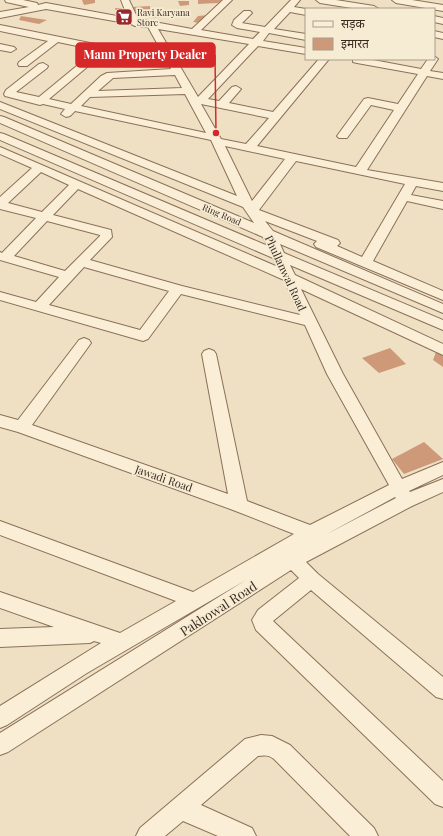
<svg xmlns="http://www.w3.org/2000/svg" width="443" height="836" font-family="'Playfair Display','Noto Sans Devanagari',serif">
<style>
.building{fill:#ce9978}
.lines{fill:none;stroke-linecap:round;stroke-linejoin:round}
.minor-casing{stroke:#8a7159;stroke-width:2}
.minor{fill:#faeed7;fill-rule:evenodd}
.labels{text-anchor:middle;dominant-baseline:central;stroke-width:3.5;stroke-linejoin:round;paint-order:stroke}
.far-poi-label{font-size:9px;fill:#392a1e;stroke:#f6ebd3;text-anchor:start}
.far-street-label{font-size:9px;fill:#392a1e;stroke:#f6ebd3}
.street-label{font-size:11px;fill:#392a1e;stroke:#f6ebd3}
.near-street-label{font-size:13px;fill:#392a1e;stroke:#f6ebd3}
.leader{fill:none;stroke:#d62828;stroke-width:1.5}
.callout-dot{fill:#d62828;stroke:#f6ebd3;stroke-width:1.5}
.callout{fill:#d62828;stroke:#d62828;stroke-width:1.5}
.callout-label{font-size:12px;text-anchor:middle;font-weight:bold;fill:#fff}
</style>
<rect width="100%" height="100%" fill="#efe0c3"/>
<g class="building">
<path d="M82,0h13v3l-11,2z"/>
<path d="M198,0h24l-4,3 -20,1z"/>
<path d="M178,1h11v4l-9,1z"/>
<path d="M150,6v4l-16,1 -1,-4z"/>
<path d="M115,8h7l2,8 -6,1z"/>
<path d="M154,14h10l3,3 -15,1z"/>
<path d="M208,15l-8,8 -7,-1 5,-6z"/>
<path d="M21,16l26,4 -8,4 -20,-4z"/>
<path d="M390,348l16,16 -27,9 -17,-15z"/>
<path d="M436,352l7,3v12l-10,-7z"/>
<path d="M424,442l19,17 -39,15 -12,-15z"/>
</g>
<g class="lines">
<g class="minor-casing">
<g id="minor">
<path d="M5,0h18l14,3 1,2 8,-2 82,15 -7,-18h8l9,19 54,10 31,-29h9l-31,30 52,9 7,-7 -23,-4 -5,-3 2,-5 10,-9h6l2,2 -10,10 23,4 26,-27h9l-6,7 12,2v6l-16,-3 -16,17 32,5v6l-37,-7 -6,8 43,7v6l-48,-8 -50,53 11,2 13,-14 4,-1 5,3 -12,14 44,9 46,-53h10l-72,87 99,21 38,-57 -23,-5 -24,33h-8l-2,-2 27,-37 4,-1 30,6 20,-30 -61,-11 -4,-1v-3h15l53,10 7,-10h6v-3l4,3 -8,12 13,2v6l-16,-3 -60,94 76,13v8l-27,-5 -5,9 32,6v8l-36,-8 -34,60 70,30v9l-127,-53 -2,-3 3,-3 -52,-20 8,10 170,73v9l-163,-69 4,9 159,67v10l-153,-65 5,10 148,69v11l-142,-66 42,85 59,105 41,-17v13l-34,16 1,1 33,-13v13l-31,14 -106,56 12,12 125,103v22l-7,-2 -125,-107 -38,31 170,160v26l-8,-3 -179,-174 -4,-10 6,-10 41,-32 -8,-8 -283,182 -8,3v-22l246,-153 -159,93 -80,52 -7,3v-22l101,-63 -7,-2 -4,2 -90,4v-18l54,-2 -54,-19v-16l120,41 56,-32 -176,-66v-14l193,71 101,-58 -61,-24 -215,-78 -18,-5v-12l18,5 61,-80 5,-2 5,2 2,3 -59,82 196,69 -26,-140 2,-3 5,-2 5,2 2,3 31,147 63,24 79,-40 -62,-111 -22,-49 -124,-31 -33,45 -5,2 -143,-41v-8l36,10 23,-25 -59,-17v-8l2,1 34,-35 -36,-9v-12l32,-29 -32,-14v-7l278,120 -5,-9 -273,-118v-7l4,1 264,112 -5,-9 -263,-114v-7l4,1 250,106 -11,-16 -243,-98v-7l237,94 -26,-56 -136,-29 -5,5 -4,1 -5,-3 4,-5 -22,-5 -3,1 -35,-9 -1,-2 2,-4 33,-26 4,-1 5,3 -1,2 -31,24 23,5 57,-47 -38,-8 -31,24h-8l-1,-2 1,-2 29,-21 -48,-10v-6l125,25 33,-5 -10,-18 -13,-1 -4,-2 -85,-15 -46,9v-6l29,-5 -23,-5zM158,29l91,15 -51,53zM161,51l10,18 -64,4 -6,3 -30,28 -22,-5 56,-47 20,4zM175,75l7,13 -84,3 15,-13zM185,94l21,39 -125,-27 9,-9zM201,104l68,14 -23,26 -25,-5zM225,146l60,13 -33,42zM296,161l109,23 -43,73 -25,-11 3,-3 -2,-3 -79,-30zM41,172l28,13 -27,27 -34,-9zM78,189l206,91 16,35 -118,-29 -92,-26 22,-23 -1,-7 -58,-15zM47,221l53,14v1l-35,35 -51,-15zM84,267l85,24 -29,39 -91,-25zM395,497l1,1 -71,37z"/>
<path d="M316,0h20l38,6 5,3h-21l-38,-6z"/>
<path d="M392,0h20l31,5v6l-47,-8z"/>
<path d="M434,16l9,2v6l-9,-2z"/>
<path d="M434,31l9,2v6l-9,-2z"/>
<path d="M0,44l14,3 2,2 -5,3 -11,-2z"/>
<path d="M261,735l11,1 18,9 84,83 4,8h-28l-76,-77c-5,-4 -9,-4 -16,-3l-57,49 51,23 4,8h-38l-35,-15 -18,15h-29l4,-8 105,-89z"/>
</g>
</g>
<use href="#minor" class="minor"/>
</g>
<defs>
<g id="supermarket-square" transform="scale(0.9)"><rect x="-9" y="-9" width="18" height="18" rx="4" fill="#9a282d" stroke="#f6ebd3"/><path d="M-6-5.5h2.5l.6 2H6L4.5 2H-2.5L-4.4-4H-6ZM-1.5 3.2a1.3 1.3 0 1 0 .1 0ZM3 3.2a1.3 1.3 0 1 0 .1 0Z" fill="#fff"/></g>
</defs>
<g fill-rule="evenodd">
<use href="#supermarket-square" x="124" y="17"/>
</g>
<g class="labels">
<g class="far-poi-label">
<text x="137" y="12">Ravi Karyana<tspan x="137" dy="10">Store</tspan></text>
</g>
<g class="far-street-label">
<text transform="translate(222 214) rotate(23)">Ring Road</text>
</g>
<g class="street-label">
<text transform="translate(286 273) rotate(65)">Phullanwal Road</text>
<text transform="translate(164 478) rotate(19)">Jawadi Road</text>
</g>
<g class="near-street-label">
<text transform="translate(218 608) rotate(-33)">Pakhowal Road</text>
</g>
</g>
<path class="leader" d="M216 133L215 55"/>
<circle class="callout-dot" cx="216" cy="133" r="4"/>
<rect class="callout" x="76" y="43" width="139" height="24" rx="4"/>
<g class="callout-label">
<text x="145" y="59">Mann Property Dealer</text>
</g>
<rect x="305" y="8" width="130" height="52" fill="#f6ebd3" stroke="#aa9e8b"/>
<rect x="313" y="21" width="20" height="6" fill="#faeed7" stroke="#aa9e8b"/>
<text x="341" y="28" font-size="12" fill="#392a1e">सड़क</text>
<rect x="313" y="38" width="20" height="12" fill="#ce9978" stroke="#aa9e8b"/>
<text x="341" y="48" font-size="12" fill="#392a1e">इमारत</text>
</svg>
